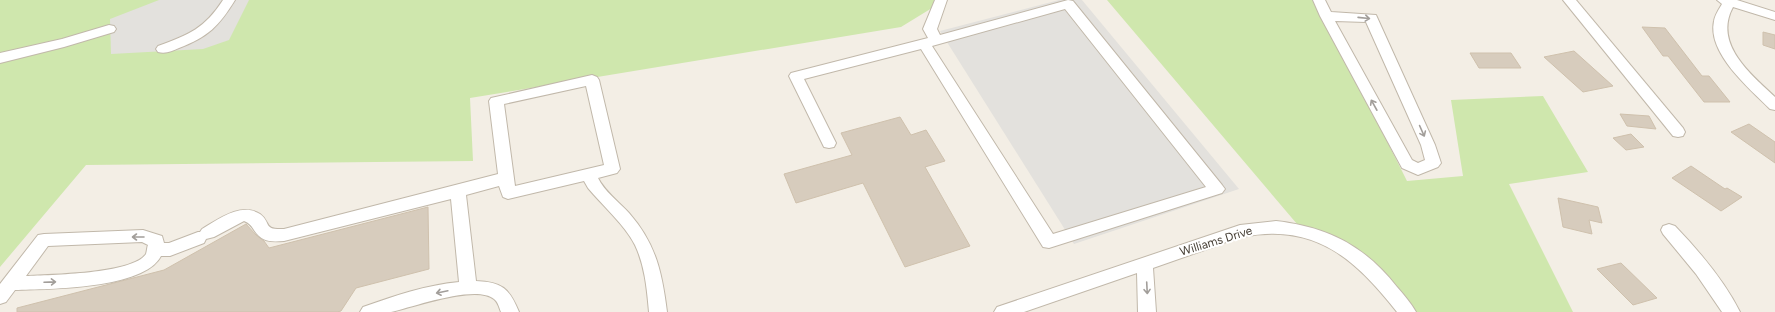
<svg xmlns="http://www.w3.org/2000/svg" width="1775" height="312" font-family="Figtree,sans-serif">
<style>
.green{fill:#cfe7ad}
.parking{fill:#e3e1dd}
.building{fill:#d7ccbd;stroke:#cfc1ad}
.lines{fill:none;stroke-linecap:round;stroke-linejoin:round}
.minor-casing{stroke:#c1b8aa;stroke-width:2}
.minor{fill:#fff;fill-rule:evenodd}
.oneway{stroke:#a29e9a}
.labels{text-anchor:middle;dominant-baseline:central;stroke-width:4;stroke-linejoin:round;paint-order:stroke}
.street-label{font-size:12px;fill:#453e34;stroke:#fff}
</style>
<rect width="100%" height="100%" fill="#f3eee5"/>
<g class="green">
<path d="M0,0h945l-44,27 -431,71 3,63 -387,4 -86,102z"/>
<path d="M1107,0h209l91,181 56,-5 -12,-76 92,-4 45,76 -79,12 64,128h-168l-20,-31 -88,-57z"/>
</g>
<g class="parking">
<path d="M159,0h90l-20,40 -26,9 -92,5 -1,-35z"/>
<path d="M1059,0h23l157,189 -165,55 -134,-213z"/>
</g>
<g class="building">
<path d="M1642,27l23,1 37,48h7l21,26h-26l-36,-46h-5z"/>
<path d="M1763,32l12,3v14l-12,-4z"/>
<path d="M1574,51l39,35 -30,6 -39,-35z"/>
<path d="M1470,53h41l10,15h-42z"/>
<path d="M1620,114l29,2 7,13 -29,-3z"/>
<path d="M900,117l11,18 15,-5 19,31 -20,6 45,79 -65,21 -42,-84 -67,20 -12,-29 68,-19 -11,-22z"/>
<path d="M1749,124l26,18v21l-44,-31z"/>
<path d="M1631,134l13,13 -18,3 -13,-12z"/>
<path d="M1691,166l34,23 2,-1 15,9 -21,14 -49,-33z"/>
<path d="M1558,198l40,9 4,16 -13,-3 3,14 -29,-7z"/>
<path d="M428,207l1,62 -73,19 -15,23 -4,1h-320v-4l147,-38 82,-46 10,11 8,6 5,7z"/>
<path d="M1621,263l36,35 -24,7 -36,-36z"/>
</g>
<g class="lines">
<g class="minor-casing">
<g id="minor">
<path d="M223,0h12c-16,26 -27,37 -56,48 -7,3 -13,6 -21,4l-2,-3 2,-3c31,-11 47,-18 65,-46z"/>
<path d="M935,0h12l-10,29 3,6 128,-35 5,1 149,184 3,4 -3,4 -173,55 -6,-1 -122,-198 -117,30 32,64 -2,4 -5,1 -5,-1 -35,-71 2,-3 137,-35 -5,-9zM1065,9l141,178 -153,47 -121,-188z"/>
<path d="M1313,0h12l6,12 45,3 59,130 6,18 -3,4 -20,8 -16,-7 -82,-152zM1335,21l31,1 55,123 4,15 -7,3 -6,-3z"/>
<path d="M1563,0h13l107,128 2,4 -2,4 -5,1 -5,-1z"/>
<path d="M1717,0h20l38,12v8l-42,-13c-20,37 18,67 42,90v13l-5,-1c-21,-21 -63,-56 -56,-88 1,-6 5,-12 8,-17z"/>
<path d="M109,25l5,1 2,3 -2,3 -50,15 -64,16v-10l62,-14z"/>
<path d="M592,75l5,2 2,3 21,89 -3,4 -19,5c6,13 21,24 31,35 27,31 33,59 38,99h-18c-2,-22 -4,-46 -14,-67 -11,-21 -32,-39 -47,-57l-4,-7 -76,18 -5,-2 -4,-11 -33,9 10,86c26,1 33,7 43,31h-18c-2,-5 -3,-10 -7,-13 -18,-15 -81,8 -103,13 -9,0 -21,0 -31,0l3,-5c31,-11 63,-22 96,-25l-8,-83 -167,42c-14,1 -22,1 -30,-11 -3,-5 -5,-7 -10,-9l-30,16 -8,2 -2,4 -34,13h-9c-17,33 -112,33 -146,34l-9,12 -6,2v-20l38,-49 6,-1 99,-4 19,6 2,7h5l29,-11h2l2,-3c17,-10 39,-27 58,-15 12,9 2,16 24,15l214,-55 -9,-73 2,-3zM586,86l18,79 -89,21 -11,-82zM142,242l6,3c-1,2 -1,6 -2,9 -13,20 -97,21 -120,22l22,-30z"/>
<path d="M1276,221c52,6 89,25 121,66 7,8 14,16 19,25h-19c-42,-53 -82,-90 -155,-75 -9,2 -19,6 -29,10 -20,7 -40,14 -60,21l3,44h-18l-1,-39 -113,39h-30l3,-5 243,-82z"/>
<path d="M1669,224l6,2c24,25 49,54 65,86h-18l-26,-38 -33,-40 -2,-4 2,-4z"/>
</g>
</g>
<use href="#minor" class="minor"/>
</g>
<defs><path id="oneway-shaft" d="M-6 0H5M1.5-3L5.5 0L1.5 3" fill="none" stroke-width="1.6" stroke-linecap="round" stroke-linejoin="round"/></defs>
<g class="oneway">
<use href="#oneway-shaft" transform="translate(1364 18) rotate(6)"/>
<use href="#oneway-shaft" transform="translate(1374 105) rotate(-119)"/>
<use href="#oneway-shaft" transform="translate(1422 131) rotate(66)"/>
<use href="#oneway-shaft" transform="translate(138 237) rotate(180)"/>
<use href="#oneway-shaft" transform="translate(50 282) rotate(-2)"/>
<use href="#oneway-shaft" transform="translate(1147 288) rotate(87)"/>
<use href="#oneway-shaft" transform="translate(442 292) rotate(168)"/>
</g>
<g class="labels">
<g class="street-label">
<text transform="translate(1216 241) rotate(-17)">Williams Drive</text>
</g>
</g>
</svg>
